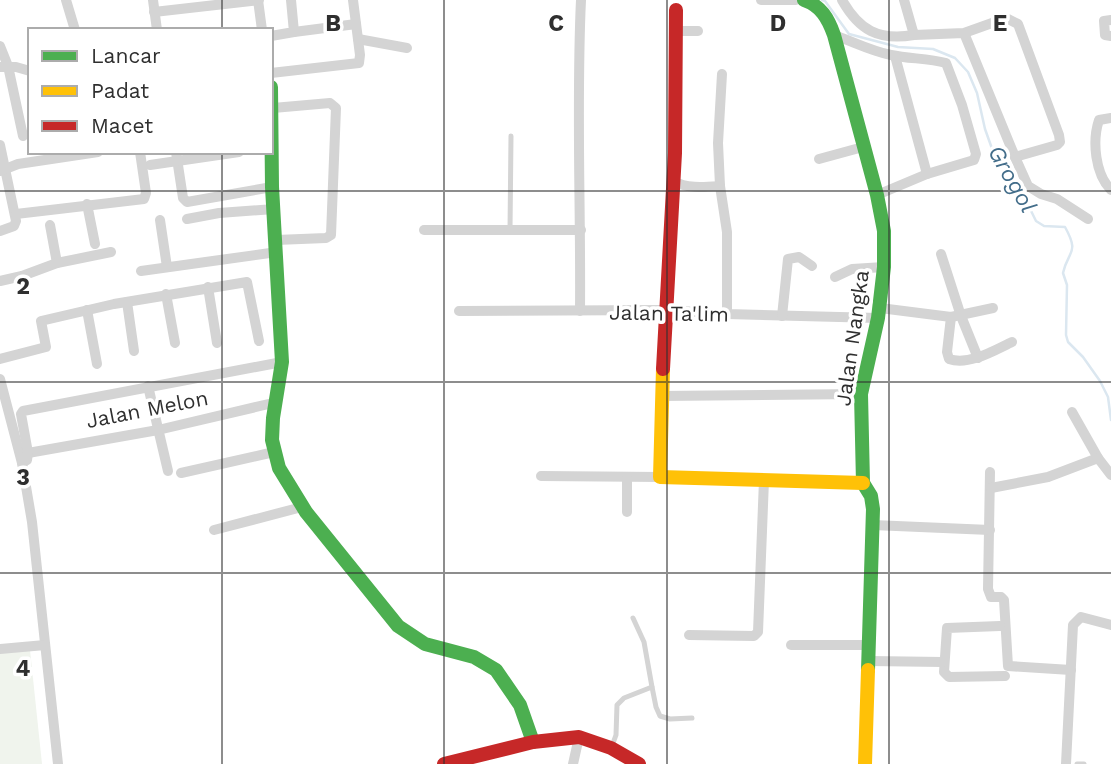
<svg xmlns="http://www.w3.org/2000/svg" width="1111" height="764" font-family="'Work Sans',sans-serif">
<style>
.green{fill:#f0f4ed}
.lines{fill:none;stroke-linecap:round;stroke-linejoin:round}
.stream{stroke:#dbe7f0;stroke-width:2.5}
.lane{stroke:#d4d4d4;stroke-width:5}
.street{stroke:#d4d4d4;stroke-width:10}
.fast{stroke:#4caf50;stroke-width:14}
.slow{stroke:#ffc107;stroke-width:14}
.jam{stroke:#c62828;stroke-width:14}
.grid{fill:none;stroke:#2f2f2f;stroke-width:2;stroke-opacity:0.55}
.labels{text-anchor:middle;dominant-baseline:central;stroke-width:7;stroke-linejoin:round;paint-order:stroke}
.street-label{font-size:21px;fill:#2f2f2f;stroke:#fff}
.water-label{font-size:23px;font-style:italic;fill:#436d8a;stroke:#fff}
.grid-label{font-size:23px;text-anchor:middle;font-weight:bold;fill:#2f2f2f;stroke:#fff;stroke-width:7;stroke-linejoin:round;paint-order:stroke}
</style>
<rect width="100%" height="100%" fill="#fff"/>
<path class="green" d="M30,650l12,114h-42v-112z"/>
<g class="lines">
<path class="stream" d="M822,0l3,1 24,33 49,13 35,2 22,9 13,14 9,21 8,36 10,28 5,8 12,7 24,49 8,5 21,1c15,27 3,23 -2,46l4,12 -1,50 2,7 15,15 17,24 8,16 3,23"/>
<g class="lane">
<path d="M510,230l1,-94"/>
<path d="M652,687l4,20 4,9 10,3 22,-1"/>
<path d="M612,746l4,-11 1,-30 7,-7 28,-11 -8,-45 -11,-24"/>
<path d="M1077,764h7"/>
</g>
<g class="street">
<path d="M66,0l9,30"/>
<path d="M153,0l4,30"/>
<path d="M258,0l4,30"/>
<path d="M761,0h35"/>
<path d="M842,0c17,30 36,41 72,35"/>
<path d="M904,0l10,35 50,-2 42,-15 12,6 41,111 1,7 -3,3 -42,12 -51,-124"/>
<path d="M154,12l105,-12"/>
<path d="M1111,20l-7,1 1,14 6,1"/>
<path d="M677,31h21"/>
<path d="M294,32l62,-8"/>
<path d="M834,35c20,7 37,16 57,20 19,4 37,3 55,8l16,42 14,49 -2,6 -47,14 -50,21"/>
<path d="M271,36l23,-4 -3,-32"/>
<path d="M358,39l49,9"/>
<path d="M0,46l8,20 15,70"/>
<path d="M895,56l32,118"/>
<path d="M0,67h16l14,4"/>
<path d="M271,73l88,-10 1,-8 -7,-55"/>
<path d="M722,74l-4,69 2,43 7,46v82"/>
<path d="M273,108l57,-5 6,5 -5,127 -5,3 -50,2"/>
<path d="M1111,118l-12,2c-7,21 -4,54 12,70"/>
<path d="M0,145l16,76 -2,5 -14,5"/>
<path d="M176,152l7,46 4,4 85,-15"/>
<path d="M1015,157l13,29 13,8 16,5 31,20"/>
<path d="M819,159l44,-12"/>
<path d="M150,165l89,-13"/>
<path d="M0,171l18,-7 80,-12"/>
<path d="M674,181c11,8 32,6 46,5"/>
<path d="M87,204l8,40"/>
<path d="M16,214l128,-15 2,-6 -6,-41"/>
<path d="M187,219l32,-6 55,-4"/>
<path d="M160,220l7,47"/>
<path d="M50,225l7,38"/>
<path d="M424,230h157"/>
<path d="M941,254l20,62 17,42"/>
<path d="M141,271l136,-19"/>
<path d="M835,277l17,-8 32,-2"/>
<path d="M0,281l22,-5 35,-13 54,-11"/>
<path d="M208,287l9,56"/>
<path d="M166,294l9,49"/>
<path d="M127,302l7,49"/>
<path d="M880,308l71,9 42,-9"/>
<path d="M87,310l10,54"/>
<path d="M459,311l208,-1 60,4 151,4"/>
<path d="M580,311c1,-104 -4,-207 1,-311"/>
<path d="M782,316l6,-57 11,-2 13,9"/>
<path d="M951,317l-4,35 2,7c20,7 46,-9 63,-17"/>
<path d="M0,359l46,-12 -5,-26 73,-17 133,-22 12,59"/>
<path d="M0,379l22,84 10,59 26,242"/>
<path d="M148,386l20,85"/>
<path d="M661,396l200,-2"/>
<path d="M1072,412l26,46"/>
<path d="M28,453l130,-23 115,-27"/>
<path d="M22,463l5,-3 1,-7 -7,-39 2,-3 259,-49"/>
<path d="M990,472l-2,117 3,8h10l3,3 4,66 63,4"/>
<path d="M181,473l93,-21"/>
<path d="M541,476l119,1"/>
<path d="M627,477v35"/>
<path d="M991,488l57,-11 50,-19 13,17"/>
<path d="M873,525l117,5"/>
<path d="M214,530l88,-23"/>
<path d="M1000,626l-53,2 -3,44 5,5 56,-1"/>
<path d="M689,635l65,1 4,-4 6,-152"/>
<path d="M791,645h79"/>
<path d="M0,649l45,-4"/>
<path d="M869,661l74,1"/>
<path d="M573,764l6,-27"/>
<path d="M1066,764l7,-139 8,-8 30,8"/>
</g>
<g class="fast">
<path d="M804,0c17,6 24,18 30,35l43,160 7,36v36l-6,51 -17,76 2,89 8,13 2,13 -5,161"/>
<path d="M271,87l1,100 10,175 -9,56 -1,22 7,28 27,44 92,114 27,18 49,13 22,13 24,35 13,37"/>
</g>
<g class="slow">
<path d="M663,369l-3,108 203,6"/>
<path d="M865,764l3,-94"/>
</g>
<g class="jam">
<path d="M663,369l12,-216 1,-143"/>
<path d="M444,764l89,-22 46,-5 32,11 28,16"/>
</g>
</g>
<path class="grid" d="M222,0v30M444,0v764M667,0v764M889,0v764M222,152v612M0,191h1111M0,382h1111M0,573h1111"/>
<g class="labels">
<g class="street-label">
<text transform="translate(669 313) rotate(1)">Jalan Ta'lim</text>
<text transform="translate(852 338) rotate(-82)">Jalan Nangka</text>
<text transform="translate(147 409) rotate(-11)">Jalan Melon</text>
</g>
<g class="water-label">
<text transform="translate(1012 179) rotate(60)">Grogol</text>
</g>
</g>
<g class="grid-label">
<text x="333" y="31">B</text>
<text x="556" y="31">C</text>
<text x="778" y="31">D</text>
<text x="1000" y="31">E</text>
<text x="23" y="294">2</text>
<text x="23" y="485">3</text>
<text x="23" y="676">4</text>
</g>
<rect x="28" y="28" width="245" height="126" fill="#ffffff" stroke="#acacac" stroke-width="2"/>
<rect x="42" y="51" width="35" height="10" fill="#4caf50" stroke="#acacac" stroke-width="2"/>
<text x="91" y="63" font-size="21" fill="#2f2f2f">Lancar</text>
<rect x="42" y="86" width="35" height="10" fill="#ffc107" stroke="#acacac" stroke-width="2"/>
<text x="91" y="98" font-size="21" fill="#2f2f2f">Padat</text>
<rect x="42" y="121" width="35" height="10" fill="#c62828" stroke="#acacac" stroke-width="2"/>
<text x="91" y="133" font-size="21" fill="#2f2f2f">Macet</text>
</svg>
